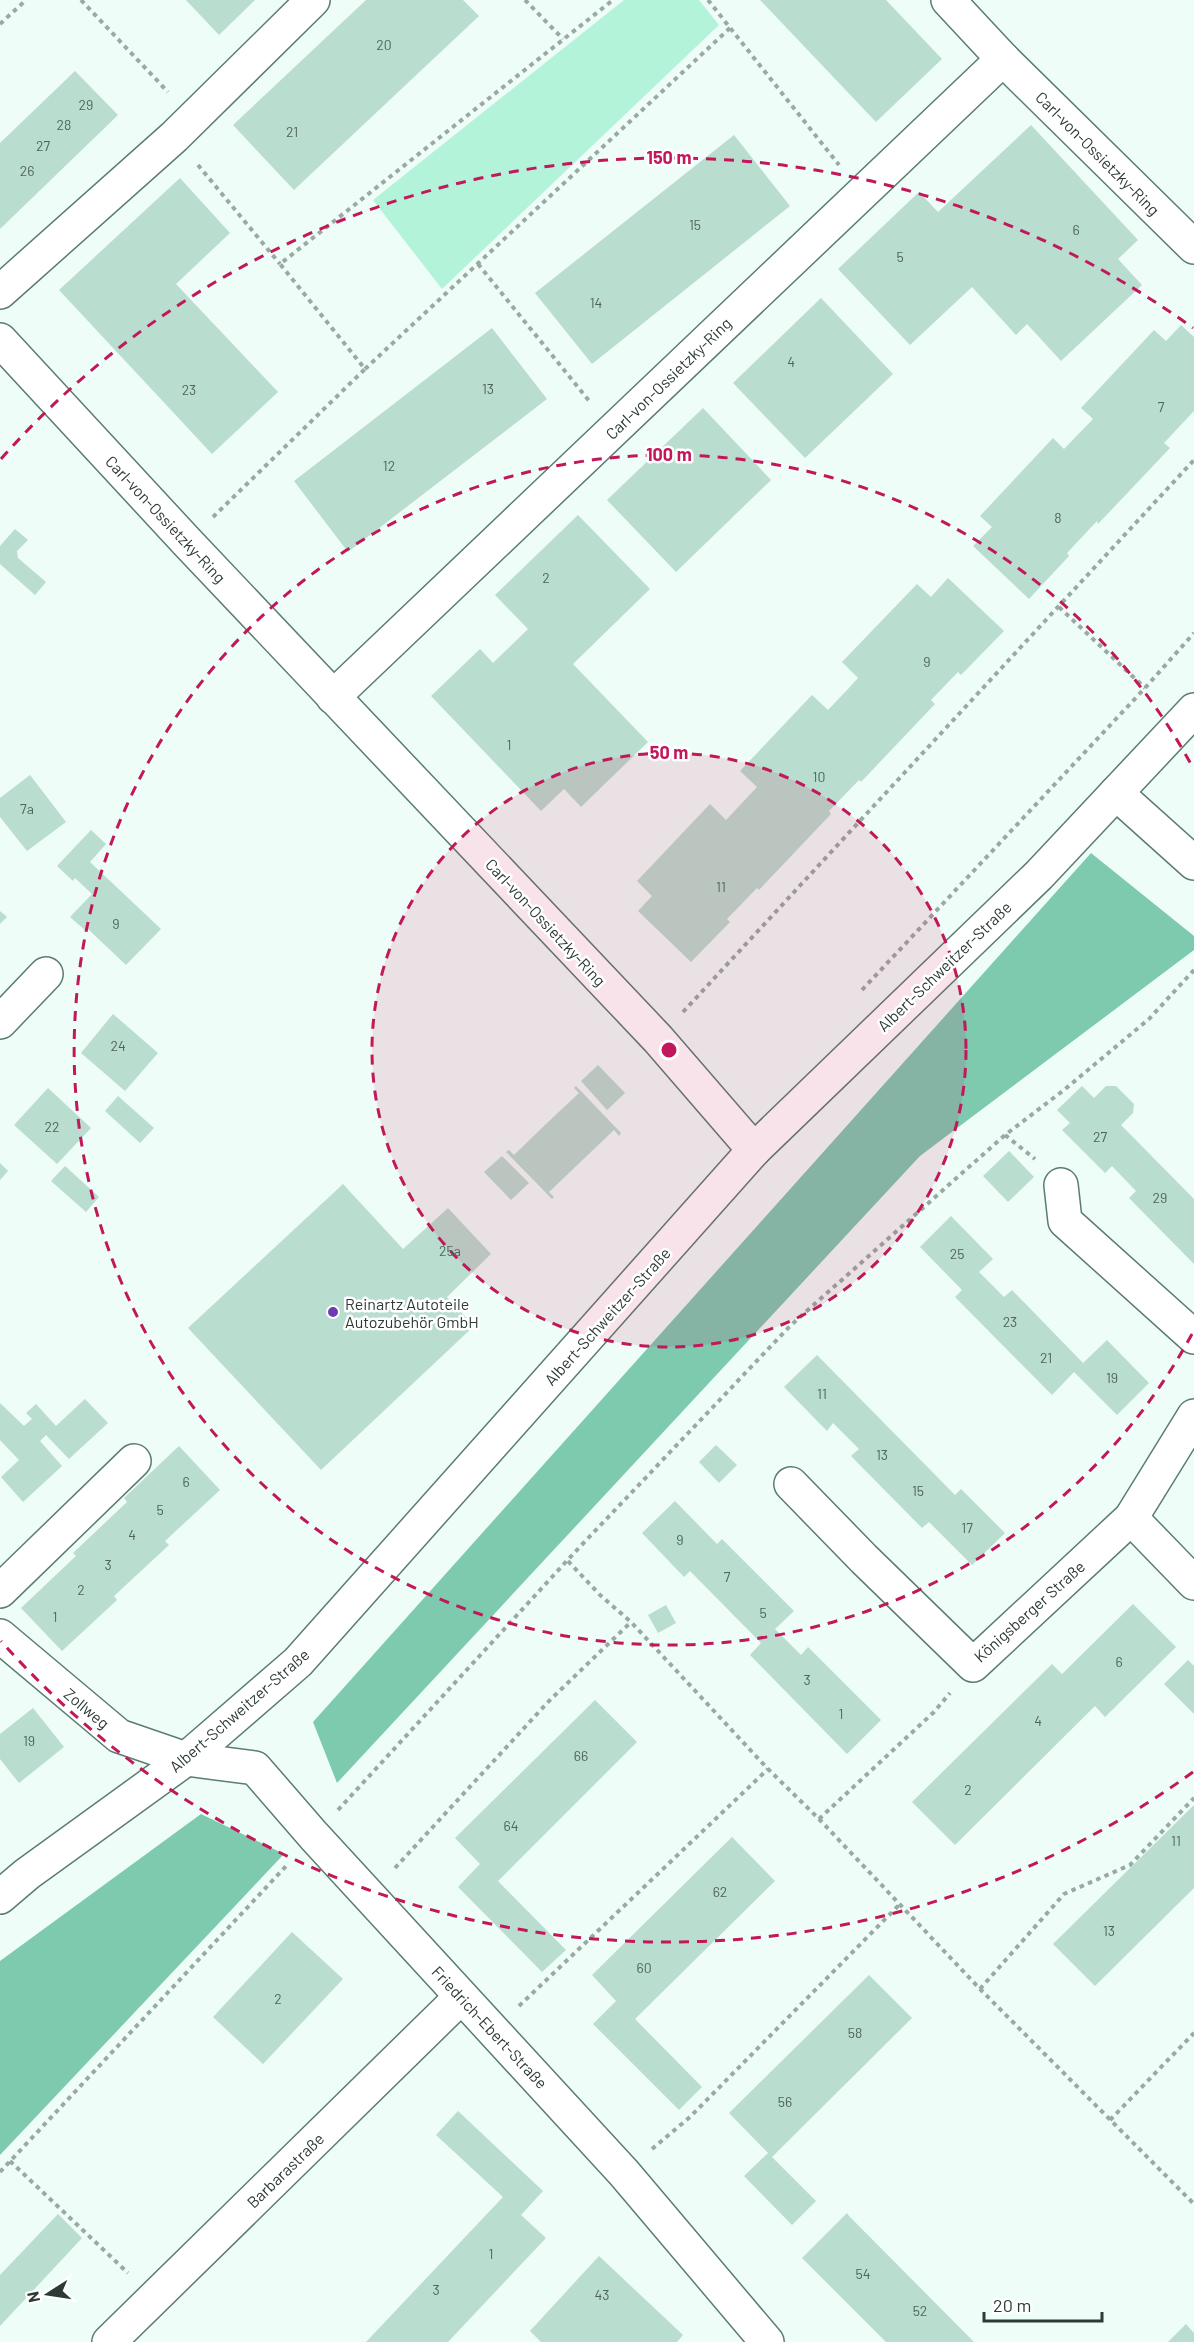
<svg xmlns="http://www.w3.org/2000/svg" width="1194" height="2342" font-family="Barlow,sans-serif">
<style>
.green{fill:#b3f3da}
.forest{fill:#7ecaaf}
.building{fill:#b9ddcf}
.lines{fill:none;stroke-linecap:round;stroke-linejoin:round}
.minor-casing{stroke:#5b7d70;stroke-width:36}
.path{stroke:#9aa9a3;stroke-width:4;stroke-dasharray:4.5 4.5;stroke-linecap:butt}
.minor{stroke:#fff;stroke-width:33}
.ring{fill:none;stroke:#c2185b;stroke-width:3;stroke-dasharray:10 8}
.poi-dot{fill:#6d3cb3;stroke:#fff;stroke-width:2}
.labels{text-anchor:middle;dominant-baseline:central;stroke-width:5;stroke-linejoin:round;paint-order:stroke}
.number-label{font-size:14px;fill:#50645c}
.street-label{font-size:16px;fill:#2d3b36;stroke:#fff}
.poi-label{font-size:16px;fill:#2d3b36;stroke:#fff;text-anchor:start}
.centre{fill:#c2185b;stroke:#fff;stroke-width:3}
.ring-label{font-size:18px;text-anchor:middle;font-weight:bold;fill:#c2185b;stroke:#fff;stroke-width:5;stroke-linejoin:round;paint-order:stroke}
</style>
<rect width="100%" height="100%" fill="#eefdf7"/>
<path class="green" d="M624,0h75l20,25 -277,264 -69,-89z"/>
<g class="forest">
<path d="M1091,853l103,83v14l-274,206 -583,627 -24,-61z"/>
<path d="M201,1814l83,40 -284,301v-194z"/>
</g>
<g class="building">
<path d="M186,0h69l-36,35z"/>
<path d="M366,0h97l16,16 -185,174 -61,-65z"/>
<path d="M760,0h126l56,59 -66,63z"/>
<path d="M75,71l43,44 -118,114v-86z"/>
<path d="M1031,125l107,115 -20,19 24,26 -81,76 -34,-37 -11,11 -44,-48 -62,58 -72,-76 81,-77 19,20z"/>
<path d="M734,135l56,71 -198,158 -57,-71z"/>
<path d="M180,178l50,55 -54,51 102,108 -66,62 -153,-164z"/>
<path d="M821,298l72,76 -88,84 -72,-75z"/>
<path d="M1181,325l13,12v74l-30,32 6,5 -72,76 -1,-3 -30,32 2,3 -40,43 -56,-53 19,-19 -12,-11 73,-78 11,11 29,-30 -12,-11 73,-78 12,11z"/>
<path d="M492,328l55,71 -199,153 -54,-71z"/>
<path d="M703,408l68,72 -95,92 -69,-72z"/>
<path d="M578,515l72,74 -77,75 75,78 -67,65 -17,-18 -23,22 -110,-115 49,-47 13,14 35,-34 -33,-34z"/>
<path d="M15,529l13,11 -11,11 1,7 28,24 -11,13 -35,-31v-18z"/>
<path d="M948,578l56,53 -43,44 -3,-3 -27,28 4,4 -74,78 -2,-2 -30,31 2,3 -72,76 -2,-2 -30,31 3,3 -39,40 -53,-51 14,-15 -15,-15 73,-77 16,16 31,-33 -17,-16 72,-76 16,15 20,-21 10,-11 -16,-16 75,-78 14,13z"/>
<path d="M30,775l36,47 -39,29 -27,-34v-19z"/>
<path d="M91,830l15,14 -16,18 71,67 -35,36 -38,-36 -2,2 -16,-14 22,-23 -17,-16 -2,3 -16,-15z"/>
<path d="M0,911l7,6 -7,7z"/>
<path d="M113,1014l45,39 -33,38 -44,-38z"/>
<path d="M598,1065l27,28 -18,17 -26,-29z"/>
<path d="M576,1086l45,47 -2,3 -5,-6 -65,62 5,5 -2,2 -46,-47 3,-2 5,5 32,-31 33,-31 -5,-5z"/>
<path d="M1082,1086l12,12 12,-12h10l18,18 -1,9 -12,12 73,74v65l-65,-66 7,-7 -24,-25 -7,7 -43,-43 8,-7 -13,-13z"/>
<path d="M48,1088l43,40 -34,36 -43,-39z"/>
<path d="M118,1096l36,32 -14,15 -35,-32z"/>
<path d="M1009,1151l25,26 -26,25 -25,-26z"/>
<path d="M502,1156l27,27 -18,17 -27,-28z"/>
<path d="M0,1163l8,8 -8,9z"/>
<path d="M65,1166l34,31 -13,15 -35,-31z"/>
<path d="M343,1184l60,65 45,-41 43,46 -44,43 27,29 -153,144 -133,-142z"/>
<path d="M951,1216l42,43 -14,13 25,25 8,-7 71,73 24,-23 42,43 -32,32 -43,-43 -22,23 -97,-98 7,-7 -42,-43z"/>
<path d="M817,1355l138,140 6,-6 44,44 -33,32 -43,-43 -7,6 -71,-72 8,-7 -26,-26 -6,8 -43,-44z"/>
<path d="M85,1399l23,24 -39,36 -23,-24 -6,6 22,25 -39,36 -22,-25 18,-17 -19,-20v-37l24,23 8,-7 -6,-6 10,-9 20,22z"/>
<path d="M716,1445l21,20 -18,18 -20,-21z"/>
<path d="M179,1446l41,44 -55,51 4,4 -55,51 3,4 -55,51 -41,-43 55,-52 -3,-3 54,-51 -3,-4z"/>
<path d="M675,1501l42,43 5,-5 72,72 -19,18 26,26 7,-8 73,73 -34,34 -97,-99 11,-12 -71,-72 -6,6 -42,-44z"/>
<path d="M1133,1604l43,43 -71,70 -10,-11 -140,139 -43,-43 140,-138 10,10z"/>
<path d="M666,1605l10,18 -18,10 -10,-18z"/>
<path d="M1188,1660l6,6v48l-30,-30z"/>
<path d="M595,1700l42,42 -139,139 68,69 -24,22 -84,-85 22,-23 -25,-26z"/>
<path d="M33,1708l31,39 -45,36 -19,-24v-25z"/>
<path d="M1194,1805v83l-99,98 -42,-42z"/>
<path d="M732,1837l43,44 -140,138 67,68 -23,23 -86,-86 23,-23 -24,-26z"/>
<path d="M292,1932l51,47 -80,85 -50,-47z"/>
<path d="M869,1975l43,43 -140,139 44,44 -24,24 -48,-49 24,-23 -39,-40z"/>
<path d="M458,2111l85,80 -22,24 25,23 -98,104h-82l137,-145 -67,-62z"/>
<path d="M847,2213l2,3 125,126h-88l-84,-84z"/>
<path d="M58,2214l24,24 -82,88v-51z"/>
<path d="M599,2256l84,79 -6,7h-136l-11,-11z"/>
<path d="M1186,2324l8,9v9h-26z"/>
</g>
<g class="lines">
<g class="minor-casing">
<g id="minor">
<path d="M948,0l55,59 191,188"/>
<path d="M0,292l174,-155 139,-137"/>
<path d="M0,340l187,202 471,497 96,111"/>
<path d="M333,697l670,-638"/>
<path d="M1116,793l78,70"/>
<path d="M0,1022l46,-48"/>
<path d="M1061,1185l4,36 129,116"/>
<path d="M791,1484l73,75 109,106 158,-147 63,-102"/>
<path d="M1131,1518l63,65"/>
<path d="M0,1591l134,-130"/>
<path d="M0,1636l119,100 67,23 69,9 59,68 310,337 143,169"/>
<path d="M0,1897l27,-23 159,-115 112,-97 456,-512 285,-275 155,-165"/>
<path d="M109,2342l352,-345"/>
</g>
</g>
<g class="path">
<path d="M81,0l87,92"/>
<path d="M525,0l38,39"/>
<path d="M708,0l131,165"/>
<path d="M0,24l26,-24"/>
<path d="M198,165l82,99"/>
<path d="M478,264l112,138"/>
<path d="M365,369l365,-341"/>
<path d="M213,517l152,-148 -85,-105 333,-264"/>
<path d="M1059,607l86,81"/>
<path d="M862,990l283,-302 49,-55"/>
<path d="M683,1012l511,-552"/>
<path d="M1005,1135l30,24"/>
<path d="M568,1561l32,34 31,27 137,147 51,50 161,170 214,215"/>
<path d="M338,1810l237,-258 216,-227 214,-190 59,-45 85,-71 45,-49"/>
<path d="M819,1819l115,-107 16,-19"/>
<path d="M395,1868l154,-167 82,-79"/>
<path d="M980,1989l84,-95 66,-29 64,-67"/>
<path d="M519,2006l249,-237"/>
<path d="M1110,2120l84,-87"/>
<path d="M652,2149l38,-32 209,-212"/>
<path d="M10,2161l118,112"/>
<path d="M0,2172l288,-308"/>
</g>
<use href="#minor" class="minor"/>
</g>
<circle cx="669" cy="1050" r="297" fill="#c2185b" fill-opacity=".12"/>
<g class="ring">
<circle cx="669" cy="1050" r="297"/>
<path d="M1192 1334A595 595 0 1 1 1192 766"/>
<path d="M1193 1772A892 892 0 0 1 1 1641M1 459A892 892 0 0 1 1193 328"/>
</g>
<circle class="poi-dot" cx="333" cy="1312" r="6"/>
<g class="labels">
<g class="number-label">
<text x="384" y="44">20</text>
<text x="86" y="104">29</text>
<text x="64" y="124">28</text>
<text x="292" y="131">21</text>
<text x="43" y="145">27</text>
<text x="27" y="170">26</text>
<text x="695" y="224">15</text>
<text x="1076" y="229">6</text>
<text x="900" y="256">5</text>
<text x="596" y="302">14</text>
<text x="791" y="361">4</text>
<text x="488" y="388">13</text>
<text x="189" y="389">23</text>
<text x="1161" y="406">7</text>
<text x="389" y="465">12</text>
<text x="1058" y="517">8</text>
<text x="546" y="577">2</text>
<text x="927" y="661">9</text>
<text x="509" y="744">1</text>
<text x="819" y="776">10</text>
<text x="27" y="808">7a</text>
<text x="721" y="886">11</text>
<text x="116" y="923">9</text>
<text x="118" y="1045">24</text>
<text x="52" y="1126">22</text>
<text x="1100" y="1136">27</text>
<text x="1160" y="1197">29</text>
<text x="450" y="1250">25a</text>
<text x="957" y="1253">25</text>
<text x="1010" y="1321">23</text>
<text x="1046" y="1357">21</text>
<text x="1112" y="1377">19</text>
<text x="822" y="1393">11</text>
<text x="882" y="1454">13</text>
<text x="186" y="1481">6</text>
<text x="918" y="1490">15</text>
<text x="160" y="1509">5</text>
<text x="967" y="1527">17</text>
<text x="132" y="1534">4</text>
<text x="680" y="1539">9</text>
<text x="108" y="1564">3</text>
<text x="727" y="1576">7</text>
<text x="81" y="1589">2</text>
<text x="763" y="1612">5</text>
<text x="55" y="1616">1</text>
<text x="1119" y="1661">6</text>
<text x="807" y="1679">3</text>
<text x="841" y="1713">1</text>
<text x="1038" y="1720">4</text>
<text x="29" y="1740">19</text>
<text x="581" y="1755">66</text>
<text x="968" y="1789">2</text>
<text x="511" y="1825">64</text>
<text x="1176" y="1840">11</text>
<text x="720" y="1891">62</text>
<text x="1109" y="1930">13</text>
<text x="644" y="1967">60</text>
<text x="278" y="1998">2</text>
<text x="855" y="2032">58</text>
<text x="785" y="2101">56</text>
<text x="491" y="2253">1</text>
<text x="863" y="2273">54</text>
<text x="436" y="2289">3</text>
<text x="602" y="2294">43</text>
<text x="920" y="2310">52</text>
</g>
<g class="street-label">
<text transform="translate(1098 153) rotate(45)">Carl-von-Ossietzky-Ring</text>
<text transform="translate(668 378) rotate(-44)">Carl-von-Ossietzky-Ring</text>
<text transform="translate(166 519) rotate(47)">Carl-von-Ossietzky-Ring</text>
<text transform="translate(546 922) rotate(47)">Carl-von-Ossietzky-Ring</text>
<text transform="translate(944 966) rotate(-44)">Albert-Schweitzer-Straße</text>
<text transform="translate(607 1316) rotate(-48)">Albert-Schweitzer-Straße</text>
<text transform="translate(1029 1611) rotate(-42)">Königsberger Straße</text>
<text transform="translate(87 1708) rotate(40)">Zollweg</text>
<text transform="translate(239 1710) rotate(-41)">Albert-Schweitzer-Straße</text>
<text transform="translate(490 2027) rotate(47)">Friedrich-Ebert-Straße</text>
<text transform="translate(285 2170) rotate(-44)">Barbarastraße</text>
</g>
<g class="poi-label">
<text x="345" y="1303">Reinartz Autoteile<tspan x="345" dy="18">Autozubehör GmbH</tspan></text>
</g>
</g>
<circle cx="669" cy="1050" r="9" class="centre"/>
<g class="ring-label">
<text x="669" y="164">150 m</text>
<text x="669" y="461">100 m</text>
<text x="669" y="759">50 m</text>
</g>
<g transform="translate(48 2294) rotate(258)" stroke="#ffffff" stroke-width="4.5" paint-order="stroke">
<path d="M0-4.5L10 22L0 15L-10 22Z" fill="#2d3b36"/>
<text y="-9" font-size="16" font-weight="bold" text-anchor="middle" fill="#2d3b36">N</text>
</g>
<path d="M984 2312v9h118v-9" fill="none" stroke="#2d3b36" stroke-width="3"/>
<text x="993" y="2312" font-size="18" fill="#2d3b36" stroke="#ffffff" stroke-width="4.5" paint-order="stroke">20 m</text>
</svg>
